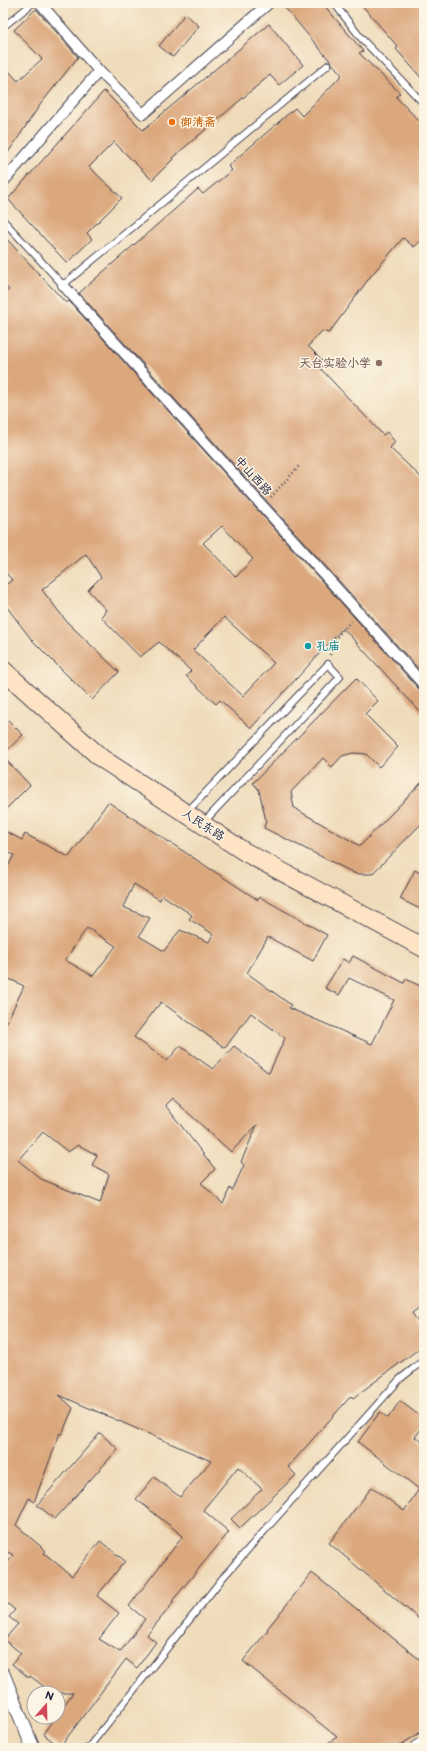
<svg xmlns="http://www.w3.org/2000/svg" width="427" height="1751" font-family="'Balsamiq Sans','LXGW WenKai TC',sans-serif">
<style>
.building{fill:#dba77d;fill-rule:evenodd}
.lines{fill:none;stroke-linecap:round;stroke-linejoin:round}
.service-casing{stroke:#413e4e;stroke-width:8}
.pedestrian-casing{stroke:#413e4e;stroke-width:12}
.minor-casing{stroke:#413e4e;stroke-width:15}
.secondary-casing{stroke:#413e4e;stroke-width:20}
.path{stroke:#413e4e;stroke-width:2.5;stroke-dasharray:1 3;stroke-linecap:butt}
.service{stroke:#fff;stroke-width:6}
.pedestrian{stroke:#fff;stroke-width:10}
.minor{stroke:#fff;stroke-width:13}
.secondary{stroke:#fee4c5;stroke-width:18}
.food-dot{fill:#e8710a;stroke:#fcf5e5;stroke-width:1.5}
.education-dot{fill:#8d6e63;stroke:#fcf5e5;stroke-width:1.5}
.culture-dot{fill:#0f9aa8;stroke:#fcf5e5;stroke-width:1.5}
.labels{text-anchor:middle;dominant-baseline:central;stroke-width:3;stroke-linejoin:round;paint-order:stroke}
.food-label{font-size:12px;font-weight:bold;fill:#c56008;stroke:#fcf5e5;text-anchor:start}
.education-label{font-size:12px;font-weight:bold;fill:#785e54;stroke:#fcf5e5;text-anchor:end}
.street-label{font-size:12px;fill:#22223b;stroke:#fcf5e5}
.culture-label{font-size:12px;font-weight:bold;fill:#0d838f;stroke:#fcf5e5;text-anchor:start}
</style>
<rect width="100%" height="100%" fill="#fcf5e5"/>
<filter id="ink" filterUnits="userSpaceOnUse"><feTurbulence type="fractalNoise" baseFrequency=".025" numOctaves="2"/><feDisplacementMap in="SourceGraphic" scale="8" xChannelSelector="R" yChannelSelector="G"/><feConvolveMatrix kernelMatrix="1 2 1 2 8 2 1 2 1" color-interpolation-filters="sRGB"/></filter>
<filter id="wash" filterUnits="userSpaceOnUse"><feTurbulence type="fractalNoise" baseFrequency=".012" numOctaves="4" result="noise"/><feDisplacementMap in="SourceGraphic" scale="16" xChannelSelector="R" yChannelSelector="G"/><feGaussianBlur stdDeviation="0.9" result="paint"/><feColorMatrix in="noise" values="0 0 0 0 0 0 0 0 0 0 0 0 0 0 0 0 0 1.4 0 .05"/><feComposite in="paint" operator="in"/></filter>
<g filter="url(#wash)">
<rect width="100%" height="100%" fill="#efdbba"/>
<g id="blocks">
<g class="building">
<path d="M281,3h41l41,48 -4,2 41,40 -4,4 28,29v112l-10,9 -11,-9 -33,39 -41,56 -7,-2 -14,15 18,18 -6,4 63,67 4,-3 8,10 -5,6 34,32v195l-345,-382 119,-104 5,5 29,-24 -4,-4 67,-58 7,8 40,-41z"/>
<path d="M360,3h64v78l-28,-32 2,-2z"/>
<path d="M36,9l42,48 -38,48 -37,55v-95l15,16 24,-22 -28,-29z"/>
<path d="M185,14l14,12 -26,31 -14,-11z"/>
<path d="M269,24l34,41 -24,20 -9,-10 -98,83 1,1 -21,21 -38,-38 -25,25 33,31 -35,35 5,6 -25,24 -59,-64 96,-108 39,39z"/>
<path d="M3,235l63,68 3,-2 350,388 5,2v25l-81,-88 -92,100 -31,-28 -4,4 -30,-28 5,-5 -32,-29 -19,15 -39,-40 5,-7 -18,-20 13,-13 -15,-23 -44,36 25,32 52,50 -27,28 -61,-61 -28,-37v-15l9,-7 -9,-11v-274l6,-5 -6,-7zM222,526l31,33 -17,18 -33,-34zM224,617l50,46 -31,33 -50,-46z"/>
<path d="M356,678l22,23 -13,13 33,33 -19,20 -13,-13 -13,-1 -11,3 -10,11 -9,-9 -32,34 3,16 66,38 64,-66v41l-52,53h-16l-92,-46 2,-7 -7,-31 -6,-7z"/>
<path d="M3,715l20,20 -20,19z"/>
<path d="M3,757l27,28 -27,27z"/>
<path d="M108,802l150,98 2,-3 67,38 -14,26 -45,-24 -21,36 44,32 -2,3 83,36 22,-44 -45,-22 -10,17 -14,-7 18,-29 6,4 4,-7 51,27 2,-4 18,9v316l-12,9 12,18v14l-71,53 -2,-2 -63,71 8,8 -56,53 -9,-9 31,-30 -24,-22 -35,43 26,22 -57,69 2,1 -27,33 9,7 -19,26 -11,-9 -66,88 -17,-13 12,-17h3v-4l15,-20h-20l-23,-17 -1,2 -17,-14 9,-11 -17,-13 14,-16 -9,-7 6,-7 -12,-10v-33l10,-12 -9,-5 -1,2v-522l21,-44 -21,-10v-100l11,-21 -11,-5v-20l19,10 3,-6 44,23zM134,884l26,16 2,-5 30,20 -3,4 24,15 -4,8 -29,-12 -16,21 -25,-15 11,-18 -27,-11zM87,928l29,18 -23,30 -28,-16zM161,1002l64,46 26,-35 34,25 -16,35 -35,-27 -21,23 -33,-23 -13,15 -33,-24zM172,1098l59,54 26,-27 -16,37 3,3 -12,26 -2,-3 -7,16 -22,-21 14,-14 -50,-64zM43,1132l25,20 10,-7 19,10 -5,10 17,9 -9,29 -59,-24 -23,-19zM59,1395l152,66 -31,36 -26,-20 -18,22 47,37 -54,70 16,13 -25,33 -21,-13 20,-26 -22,-17 28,-35 -25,-20 -28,35 -28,-23 2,-2 -30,-26 13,-27 5,4 26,-69 2,1 11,-26z"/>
<path d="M415,870l9,5v36l-24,-12z"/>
<path d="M400,1401l24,18v6l-9,12 9,6v180l-95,-80 43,-56 32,24 15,-22 -61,-47 22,-30 8,6z"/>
<path d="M100,1433l18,16 -63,70 -18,-14z"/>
<path d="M312,1573l112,90v67l-28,18h-76l17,-11 -94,-76 25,-31 -1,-1z"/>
</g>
</g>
</g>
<g filter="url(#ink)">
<use href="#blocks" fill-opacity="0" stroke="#413e4e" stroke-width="1"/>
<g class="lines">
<g class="service-casing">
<g id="service">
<path d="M334,3l27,35 63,66"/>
<path d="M3,27l30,-24"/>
<path d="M3,220l60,65 265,-220"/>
<path d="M187,812l141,-148 12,13 -136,145"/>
<path d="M88,1748l137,-173 175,-196 24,-19"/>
</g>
</g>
<g class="pedestrian-casing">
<g id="pedestrian">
<path d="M40,3l59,68"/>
<path d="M3,182l96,-111 44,43 126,-111"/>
<path d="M63,285l361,400"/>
</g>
</g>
<g class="minor-casing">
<g id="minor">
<path d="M3,1674l30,74"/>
<path d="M416,1748l8,-5"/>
</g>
</g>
<g class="secondary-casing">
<path id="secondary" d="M3,670l98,88 144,94 179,96"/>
</g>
<g class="path">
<path d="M271,497l29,-32"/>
<path d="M330,655l4,-15 17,-19"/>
</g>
<use href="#service" class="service"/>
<use href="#pedestrian" class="pedestrian"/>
<use href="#minor" class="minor"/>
<use href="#secondary" class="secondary"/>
</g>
</g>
<circle class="food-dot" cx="172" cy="122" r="4"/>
<circle class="education-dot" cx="379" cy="363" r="4"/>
<circle class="culture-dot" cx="308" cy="646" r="4"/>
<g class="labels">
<g class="food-label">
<text x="180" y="122">御清斋</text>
</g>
<g class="education-label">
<text x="371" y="363">天台实验小学</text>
</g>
<g class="street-label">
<text transform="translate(253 476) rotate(48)">中山西路</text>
<text transform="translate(203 825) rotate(33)">人民东路</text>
</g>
<g class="culture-label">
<text x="316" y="646">孔庙</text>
</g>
</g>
<rect width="427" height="1751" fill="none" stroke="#fcf5e5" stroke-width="16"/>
<g transform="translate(46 1705) rotate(20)"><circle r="19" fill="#fcf5e5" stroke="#a5a1a1"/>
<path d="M0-3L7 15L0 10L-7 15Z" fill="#d1495b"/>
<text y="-6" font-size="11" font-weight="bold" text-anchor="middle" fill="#22223b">N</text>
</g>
</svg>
